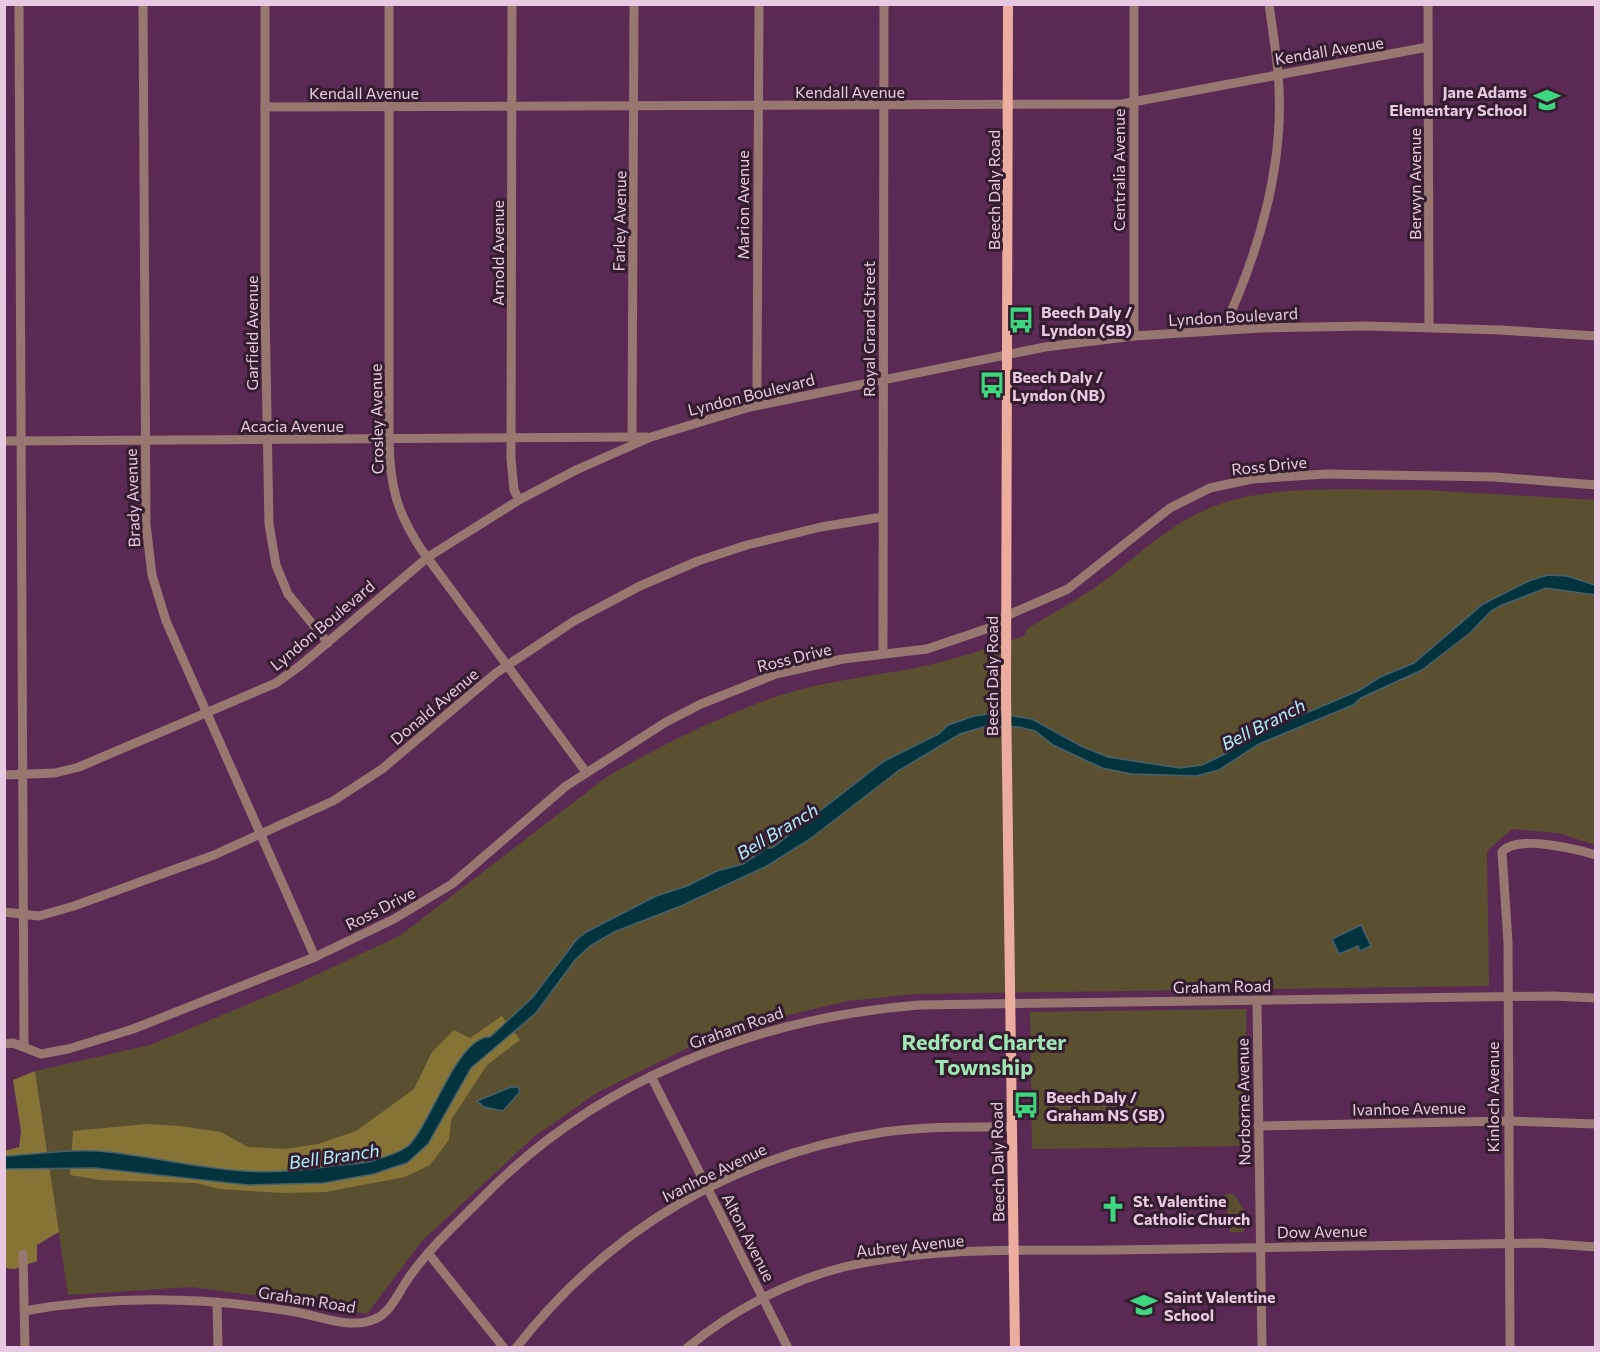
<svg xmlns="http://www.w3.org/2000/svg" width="1600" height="1352" font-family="Commissioner,sans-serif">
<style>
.green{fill:#5a502f}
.forest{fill:#867437}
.water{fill:#03343d;stroke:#48616e;stroke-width:1.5}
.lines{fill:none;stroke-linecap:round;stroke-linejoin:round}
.minor{stroke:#977770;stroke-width:9}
.major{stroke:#edad9e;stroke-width:10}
.labels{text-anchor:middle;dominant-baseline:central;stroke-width:6;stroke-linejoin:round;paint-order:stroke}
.street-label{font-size:16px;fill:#e8c9e1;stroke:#331d2f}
.poi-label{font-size:16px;font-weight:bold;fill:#e8c9e1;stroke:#331d2f;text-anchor:start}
.water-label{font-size:18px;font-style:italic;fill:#adeffd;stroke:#331d2f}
.district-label{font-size:22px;font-weight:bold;fill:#9fe6b4;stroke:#331d2f}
</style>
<rect width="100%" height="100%" fill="#5b2a54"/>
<g class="green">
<path d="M1424,490l171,10v345l-37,-12 -46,-4 -25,22 2,135 -575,8 -66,7 -94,22 -52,18 -104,51 -63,44 -113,105 -55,73 -77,-14 -99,-13 -123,8 -33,-224 115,-26 147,-61 104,-49 203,-156c48,-30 114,-62 168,-81 46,-16 95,-21 143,-30 37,-7 73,-20 109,-32l4,-8c20,-12 40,-23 59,-35 41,-27 74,-64 120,-84 63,-27 149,-18 217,-19z"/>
<path d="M1246,1009l2,137 -216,3 -2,-137z"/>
<path d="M1225,1194h9l10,16v22h-14z"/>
</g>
<g class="forest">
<path d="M502,1016l18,24 -33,25 -36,55 -2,20 -19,25 -25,12 -80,15 -42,1 -64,-4 -23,-6 -96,-3 -30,-5 3,-44 73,-7 34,2 41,6 27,15 37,2 33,-5 38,-13 58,-42 18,-37 22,-22 16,8z"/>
<path d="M35,1071l24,161 -22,13v16l-22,8 -10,-1 -1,-117 15,-4 2,-16 -8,-51z"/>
</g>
<g class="water">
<path d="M1548,575l19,1 28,9v10l-49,-7 -46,18 -9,5 -21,22 -48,37 -61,28 -8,7 -94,39 -40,26 -23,6 -64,-2 -30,-6 -49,-23 -18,-14 -16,-4 -32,-1 -27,8 -62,37 -88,68 -43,27 -86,40 -67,26 -24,14 -15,14 -39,53 -65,55 -43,76 -21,19 -13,4 -20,7 -51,9 -75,2 -153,-17 -90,1v-13c34,-2 70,-8 104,-4 44,5 90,16 135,19 31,2 64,-1 95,-6 11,-1 25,-1 36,-5 10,-3 24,-7 33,-14 23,-21 49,-110 82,-109l42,-39 45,-59 11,-8 68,-35 31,-10 30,-15 26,-7 24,-16h5l112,-87 55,-27 9,-9 26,-9 21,-3 37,6 49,27 27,11 72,11 22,-3 25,-12 21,-17 19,-11 -2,-4 8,-6 7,9 80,-34 20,-13 34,-14 69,-59 48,-24z"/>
<path d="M1361,925l10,21 -11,5 -2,-5 -19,8 -7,-15z"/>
<path d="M511,1087h7l2,5 -17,19 -19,-4 -7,-6z"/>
</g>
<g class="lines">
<g class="minor">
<path d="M19,4l5,1043"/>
<path d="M143,4l3,520 6,51 14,46 149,336"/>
<path d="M265,4v305l4,215 7,41 12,29 40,49"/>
<path d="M389,4v436c1,45 7,71 32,109l165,223"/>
<path d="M512,4l-1,455 3,31 5,10"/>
<path d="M759,4l-2,382 2,19"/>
<path d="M1134,4v332"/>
<path d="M1428,4l1,323"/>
<path d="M265,107l857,-3 306,-57"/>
<path d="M1223,330c37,-80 63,-168 55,-257 -2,-23 -6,-46 -9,-69"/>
<path d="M632,437l2,-433"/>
<path d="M4,441l643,-4"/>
<path d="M883,654l1,-650"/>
<path d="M4,775l51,-2 24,-6 197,-84 25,-18 127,-108 91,-57 57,-30 75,-33 99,-30 295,-60 89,-11 127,-8 106,-2 133,4 96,6"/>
<path d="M4,912l35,4 35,-10 140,-51 119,-54 49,-32 114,-96 78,-52 66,-35 58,-25 49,-16 74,-18 61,-10"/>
<path d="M1257,1000l5,348"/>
<path d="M4,1044l9,-1 28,11 27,-5 65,-20 182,-72 79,-38 58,-35 114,-98 100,-64 35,-18 75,-30 67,-15 84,-10 62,-21 17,-12 62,-27 102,-81 40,-20 42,-9 74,-5 169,3 101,8"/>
<path d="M651,1076l137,272"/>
<path d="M1258,1126l250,-5 88,3"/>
<path d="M428,1253l76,95"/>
<path d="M23,1254l2,94"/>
<path d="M217,1302l1,46"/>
<path d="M24,1311c90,-16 182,-14 272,1 24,4 55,18 79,7 14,-6 21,-21 29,-34 20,-32 50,-59 77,-86 115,-119 275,-181 438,-194l633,-9 44,2"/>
<path d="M516,1348c93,-119 218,-193 368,-216 42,-6 85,-5 127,-5"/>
<path d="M687,1348c44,-37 101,-67 157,-81 87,-21 181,-16 270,-17 142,-3 284,-4 426,-7l56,4"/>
<path d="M1510,1348l-2,-406 -6,-90c14,-18 74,-3 94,3"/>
</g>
<path class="major" d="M1008,4l-2,691 9,653"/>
</g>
<defs>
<g id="school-bare" transform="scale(2.07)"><path d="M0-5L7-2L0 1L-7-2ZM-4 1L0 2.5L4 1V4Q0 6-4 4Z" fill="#3cd77e" stroke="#331d2f" stroke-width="2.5" paint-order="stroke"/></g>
<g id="bus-bare" transform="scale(2.07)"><path d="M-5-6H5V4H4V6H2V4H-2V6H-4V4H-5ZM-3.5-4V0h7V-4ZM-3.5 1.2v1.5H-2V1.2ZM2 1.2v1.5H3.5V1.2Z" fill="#3cd77e" stroke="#331d2f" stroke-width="2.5" paint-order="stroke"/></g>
<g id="church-bare" transform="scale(2.07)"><path d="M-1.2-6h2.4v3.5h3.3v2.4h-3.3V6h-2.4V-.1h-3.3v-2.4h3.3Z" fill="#3cd77e" stroke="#331d2f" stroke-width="2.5" paint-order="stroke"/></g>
</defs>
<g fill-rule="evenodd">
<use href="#school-bare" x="1547" y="100"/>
<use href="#bus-bare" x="1021" y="320"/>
<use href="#bus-bare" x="992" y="385"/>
<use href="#bus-bare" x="1026" y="1105"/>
<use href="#church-bare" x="1113" y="1209"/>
<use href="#school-bare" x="1144" y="1305"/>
</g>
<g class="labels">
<g class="street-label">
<text transform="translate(1329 50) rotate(-9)">Kendall Avenue</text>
<text x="850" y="91">Kendall Avenue</text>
<text x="364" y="92">Kendall Avenue</text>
<text transform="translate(1118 170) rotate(-90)">Centralia Avenue</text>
<text transform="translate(1414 184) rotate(-90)">Berwyn Avenue</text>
<text transform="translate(993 190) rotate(-90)">Beech Daly Road</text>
<text transform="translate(742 205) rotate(-90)">Marion Avenue</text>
<text transform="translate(619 221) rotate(-89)">Farley Avenue</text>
<text transform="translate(497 253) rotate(-90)">Arnold Avenue</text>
<text transform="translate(1233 316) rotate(-3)">Lyndon Boulevard</text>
<text transform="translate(868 329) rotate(-90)">Royal Grand Street</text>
<text transform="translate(251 333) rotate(-90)">Garfield Avenue</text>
<text transform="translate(751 394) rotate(-14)">Lyndon Boulevard</text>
<text transform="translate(376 419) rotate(-91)">Crosley Avenue</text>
<text x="292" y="425">Acacia Avenue</text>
<text transform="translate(1269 465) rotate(-6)">Ross Drive</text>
<text transform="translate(132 498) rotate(-92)">Brady Avenue</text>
<text transform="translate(322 625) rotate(-40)">Lyndon Boulevard</text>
<text transform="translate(794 657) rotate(-14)">Ross Drive</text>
<text transform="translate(991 676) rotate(-90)">Beech Daly Road</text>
<text transform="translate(434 706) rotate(-40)">Donald Avenue</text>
<text transform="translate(380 908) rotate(-27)">Ross Drive</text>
<text transform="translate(1222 986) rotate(-1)">Graham Road</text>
<text transform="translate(736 1027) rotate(-19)">Graham Road</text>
<text transform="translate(1492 1097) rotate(-90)">Kinloch Avenue</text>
<text transform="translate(1243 1102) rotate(-91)">Norborne Avenue</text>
<text transform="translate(1409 1108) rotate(-1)">Ivanhoe Avenue</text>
<text transform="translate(997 1162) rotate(-91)">Beech Daly Road</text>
<text transform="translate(714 1172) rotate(-26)">Ivanhoe Avenue</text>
<text transform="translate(1322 1231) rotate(-1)">Dow Avenue</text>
<text transform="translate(749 1237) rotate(63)">Alton Avenue</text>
<text transform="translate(910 1245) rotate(-6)">Aubrey Avenue</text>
<text transform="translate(307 1299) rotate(9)">Graham Road</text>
</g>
<g class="poi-label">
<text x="1527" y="91" text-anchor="end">Jane Adams<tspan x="1527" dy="18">Elementary School</tspan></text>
<text x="1041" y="311">Beech Daly /<tspan x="1041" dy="18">Lyndon (SB)</tspan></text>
<text x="1012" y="376">Beech Daly /<tspan x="1012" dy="18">Lyndon (NB)</tspan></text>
<text x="1046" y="1096">Beech Daly /<tspan x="1046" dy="18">Graham NS (SB)</tspan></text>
<text x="1133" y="1200">St. Valentine<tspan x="1133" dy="18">Catholic Church</tspan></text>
<text x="1164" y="1296">Saint Valentine<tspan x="1164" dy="18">School</tspan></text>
</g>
<g class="water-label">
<text transform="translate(1263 724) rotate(-27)">Bell Branch</text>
<text transform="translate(777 831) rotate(-31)">Bell Branch</text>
<text transform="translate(334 1156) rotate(-8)">Bell Branch</text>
</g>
<g class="district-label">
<text x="984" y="1041">Redford Charter<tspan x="984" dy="25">Township</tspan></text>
</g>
</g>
<rect width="1600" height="1352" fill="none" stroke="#e8c9e1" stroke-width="12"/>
</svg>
